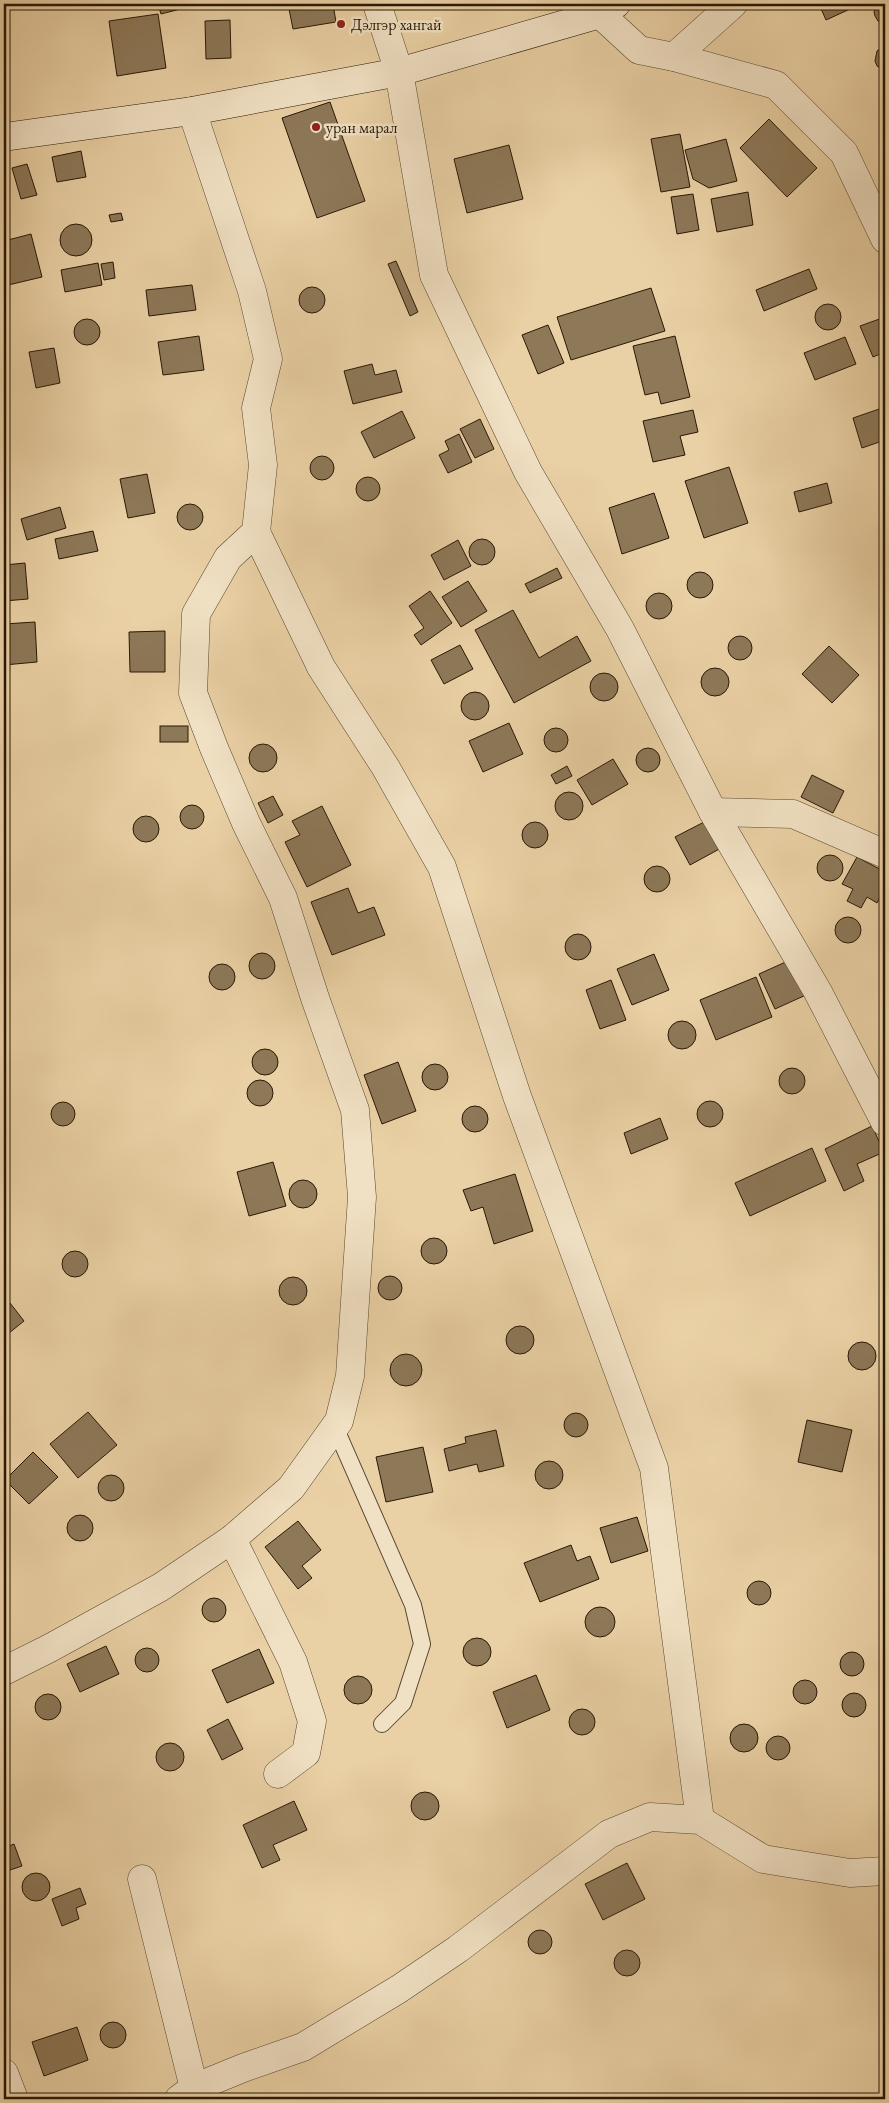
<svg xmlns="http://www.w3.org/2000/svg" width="889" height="2103" font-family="'EB Garamond',serif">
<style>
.building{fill:#8d7858;stroke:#281805}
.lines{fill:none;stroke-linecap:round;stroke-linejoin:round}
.service-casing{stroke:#58462d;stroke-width:18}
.minor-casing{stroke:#58462d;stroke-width:29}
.secondary-casing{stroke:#281805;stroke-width:29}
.service{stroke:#f1e1c4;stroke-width:16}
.minor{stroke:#f1e1c4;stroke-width:28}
.secondary{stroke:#f1e1c4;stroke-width:28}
.poi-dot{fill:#8f2418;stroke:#f1e1c4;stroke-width:2}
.labels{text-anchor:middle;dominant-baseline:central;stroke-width:5;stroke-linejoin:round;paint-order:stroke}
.poi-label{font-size:16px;fill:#281805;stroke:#f1e1c4;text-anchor:start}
</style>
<rect width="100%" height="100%" fill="#ead1a5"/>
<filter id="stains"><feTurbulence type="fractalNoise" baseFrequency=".004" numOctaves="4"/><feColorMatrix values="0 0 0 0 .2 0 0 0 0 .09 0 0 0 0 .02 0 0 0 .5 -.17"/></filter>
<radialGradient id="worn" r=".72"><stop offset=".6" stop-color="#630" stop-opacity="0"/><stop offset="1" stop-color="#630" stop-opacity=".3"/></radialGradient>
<g class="building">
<path d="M158,4h42l-39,10z"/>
<path d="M288,4h45l3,18 -43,7z"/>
<path d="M819,4h42l-35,16z"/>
<path d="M877,4h8v21l-7,-4 -3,-5 -1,-4z"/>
<path d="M158,14l8,54 -49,8 -8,-55z"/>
<path d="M230,20l1,38 -25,1 -1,-38z"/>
<path d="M885,45v26l-8,-5 -2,-5 2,-10z"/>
<path d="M330,102l35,99 -48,17 -35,-100z"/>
<path d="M769,119l48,49 -30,29 -47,-49z"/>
<path d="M680,134l10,53 -29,5 -10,-53z"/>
<path d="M726,139l11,42 -28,7 -16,-9 -8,-29z"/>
<path d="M509,145l14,54 -56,14 -13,-54z"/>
<path d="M81,151l5,26 -29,5 -5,-25z"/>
<path d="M27,164l10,31 -16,4 -9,-31z"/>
<path d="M748,192l5,33 -36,7 -6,-33z"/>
<path d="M693,194l6,36 -22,4 -6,-37z"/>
<path d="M121,213l2,7 -12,2 -2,-7z"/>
<circle cx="76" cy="240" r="16"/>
<path d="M31,234l11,43 -38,9v-45z"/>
<path d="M396,261l22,51 -8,4 -22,-52z"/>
<path d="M113,262l2,16 -11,2 -3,-16z"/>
<path d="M98,263l4,22 -37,7 -4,-22z"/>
<path d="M809,269l8,20 -53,22 -8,-21z"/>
<path d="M192,285l4,25 -47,6 -3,-26z"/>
<circle cx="312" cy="300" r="13"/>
<path d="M651,288l14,43 -94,29 -14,-43z"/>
<circle cx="828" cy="317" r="13"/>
<path d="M885,317v35l-12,5 -13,-31z"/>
<circle cx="87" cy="332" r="13"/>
<path d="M548,325l16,38 -26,11 -16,-39z"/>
<path d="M199,336l5,34 -41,5 -5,-33z"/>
<path d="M675,336l15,61 -29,7 -3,-12 -13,3 -12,-49z"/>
<path d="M845,337l11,27 -41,16 -11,-27z"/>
<path d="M54,348l6,35 -24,5 -7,-36z"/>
<path d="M372,364l3,11 21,-5 6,22 -49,12 -9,-33z"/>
<path d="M885,407v33l-23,8 -9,-30z"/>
<path d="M693,410l5,22 -18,4 5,19 -32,7 -10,-41z"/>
<path d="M402,411l13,27 -41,20 -13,-26z"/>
<path d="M480,419l14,30 -19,9 -15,-29z"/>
<path d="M459,434l13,28 -24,11 -9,-18 10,-5 -4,-9z"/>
<circle cx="322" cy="468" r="12"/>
<path d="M729,467l19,56 -44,15 -19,-57z"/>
<path d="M147,474l8,39 -27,5 -8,-39z"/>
<circle cx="368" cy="489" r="12"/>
<path d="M827,483l5,20 -33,9 -5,-20z"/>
<path d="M654,493l15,45 -47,16 -13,-46z"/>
<circle cx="190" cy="517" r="13"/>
<path d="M60,507l6,21 -39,12 -6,-21z"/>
<path d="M93,531l5,20 -39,8 -4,-20z"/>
<circle cx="482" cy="552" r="13"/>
<path d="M458,540l13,26 -27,14 -13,-25z"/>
<path d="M25,563l3,36 -24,2v-36z"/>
<path d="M557,568l5,10 -32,15 -5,-9z"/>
<circle cx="700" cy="585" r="13"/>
<path d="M468,581l19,30 -26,16 -19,-30z"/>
<path d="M430,591l22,32 -31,22 -7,-10 10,-7 -15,-22z"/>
<circle cx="659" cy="606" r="13"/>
<path d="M513,610l26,48 38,-22 14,25 -77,42 -39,-73z"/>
<path d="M35,622l2,40 -33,3v-41z"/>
<path d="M165,631v41h-35l-1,-40z"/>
<circle cx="740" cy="648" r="12"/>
<path d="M460,645l13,24 -29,15 -13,-24z"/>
<path d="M829,646l30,29 -27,28 -30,-29z"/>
<circle cx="715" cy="682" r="14"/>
<circle cx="604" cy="687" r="14"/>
<circle cx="475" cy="706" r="14"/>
<path d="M509,723l14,31 -40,18 -14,-31z"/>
<rect x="160" y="726" width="28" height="16"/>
<circle cx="556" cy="740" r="12"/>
<circle cx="263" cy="758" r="14"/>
<circle cx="648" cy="760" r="12"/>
<path d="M613,759l15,25 -36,21 -15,-25z"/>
<path d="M567,766l5,10 -16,8 -5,-9z"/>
<path d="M812,775l32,16 -11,22 -32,-16z"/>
<circle cx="569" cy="806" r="14"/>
<path d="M273,796l10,19 -15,8 -10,-20z"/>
<circle cx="192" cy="817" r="12"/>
<path d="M322,806l29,59 -44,22 -22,-45 15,-7 -8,-14z"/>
<circle cx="146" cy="829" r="13"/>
<path d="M708,820l15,27 -33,18 -15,-28z"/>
<circle cx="535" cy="835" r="13"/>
<circle cx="830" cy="868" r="13"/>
<path d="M857,857l28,15v15l-8,16 -10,-6 -6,11 -14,-7 6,-12 -11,-5z"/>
<circle cx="657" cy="879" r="13"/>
<path d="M348,888l10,25 16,-6 11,28 -53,20 -21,-53z"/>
<circle cx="848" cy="930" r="13"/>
<circle cx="578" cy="947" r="13"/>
<circle cx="262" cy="966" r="13"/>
<path d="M654,954l15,36 -37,15 -15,-36z"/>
<path d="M790,960l16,35 -31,14 -16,-35z"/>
<circle cx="222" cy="977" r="13"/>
<path d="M756,977l16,40 -56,23 -16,-40z"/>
<path d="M611,980l15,40 -26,9 -14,-39z"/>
<circle cx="682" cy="1035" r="14"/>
<circle cx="265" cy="1062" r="13"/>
<path d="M398,1062l18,49 -34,13 -18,-49z"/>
<circle cx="435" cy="1077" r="13"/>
<circle cx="792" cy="1081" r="13"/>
<circle cx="260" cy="1093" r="13"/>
<circle cx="710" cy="1114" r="13"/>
<circle cx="63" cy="1114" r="12"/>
<circle cx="475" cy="1119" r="13"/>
<path d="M660,1118l8,21 -37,15 -7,-21z"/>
<path d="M872,1126l12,26 -27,12 7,17 -20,10 -19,-42z"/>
<path d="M812,1148l14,33 -76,35 -15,-33z"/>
<path d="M273,1162l13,44 -37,10 -12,-44z"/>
<path d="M515,1174l18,57 -39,13 -11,-37 -12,4 -8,-21z"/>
<circle cx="303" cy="1194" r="14"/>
<circle cx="434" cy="1251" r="13"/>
<circle cx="75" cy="1264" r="13"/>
<circle cx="390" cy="1288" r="12"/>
<circle cx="293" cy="1291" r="14"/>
<path d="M10,1303l14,18 -20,16v-29z"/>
<circle cx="520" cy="1340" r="14"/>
<circle cx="862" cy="1356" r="14"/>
<circle cx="406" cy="1370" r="16"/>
<path d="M88,1412l29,33 -39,33 -28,-34z"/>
<circle cx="576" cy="1425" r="12"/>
<path d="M807,1420l45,10 -10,42 -44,-10z"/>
<path d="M496,1430l8,36 -25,6 -2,-8 -28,7 -5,-22 22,-6 -1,-6z"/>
<path d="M423,1447l10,45 -47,10 -10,-45z"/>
<path d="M33,1452l25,25 -29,27 -24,-24z"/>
<circle cx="549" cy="1475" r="14"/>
<circle cx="111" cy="1488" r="13"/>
<circle cx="80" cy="1528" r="13"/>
<path d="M637,1517l11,34 -37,12 -11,-35z"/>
<path d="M298,1521l23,29 -19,16 10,12 -14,11 -33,-42z"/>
<path d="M571,1545l6,16 13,-5 9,23 -59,23 -16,-39z"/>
<circle cx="759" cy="1593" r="12"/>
<circle cx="214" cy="1610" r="12"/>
<circle cx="600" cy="1622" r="15"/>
<circle cx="477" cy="1652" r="14"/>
<path d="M106,1646l13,28 -39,18 -13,-28z"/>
<circle cx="147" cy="1660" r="12"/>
<path d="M259,1649l15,34 -47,20 -15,-33z"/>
<circle cx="852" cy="1664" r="12"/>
<path d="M536,1675l14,35 -43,18 -14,-36z"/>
<circle cx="358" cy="1690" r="14"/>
<circle cx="805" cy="1692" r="12"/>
<circle cx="854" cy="1705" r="12"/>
<circle cx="48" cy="1707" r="13"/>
<circle cx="582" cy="1722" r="13"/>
<path d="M228,1719l15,30 -21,11 -15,-30z"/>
<circle cx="744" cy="1738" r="14"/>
<circle cx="778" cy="1748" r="12"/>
<circle cx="170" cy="1757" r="14"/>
<circle cx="425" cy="1806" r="14"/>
<path d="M294,1801l13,29 -34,15 7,15 -18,8 -19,-43z"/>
<path d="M14,1844l8,22 -18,6v-24z"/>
<path d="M627,1863l18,36 -42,21 -18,-36z"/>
<circle cx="36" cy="1887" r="14"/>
<path d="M80,1888l6,16 -10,4 3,11 -17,7 -10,-27z"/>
<circle cx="540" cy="1942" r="12"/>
<circle cx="627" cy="1963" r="13"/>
<circle cx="113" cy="2035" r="13"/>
<path d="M77,2027l11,33 -44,16 -12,-34z"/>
</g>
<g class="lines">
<g class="service-casing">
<path id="service" d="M335,1427l78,178 9,39 -19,59 -21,21"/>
</g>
<g class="minor-casing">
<g id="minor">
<path d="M377,4l22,68 35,203 94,197 92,157 93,183 80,2 92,40"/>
<path d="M600,14l39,36 35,7 102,28 68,68 41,86"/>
<path d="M674,57l59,-53"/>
<path d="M256,532l65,135 65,101 56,99 75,229 137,372 46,352"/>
<path d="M713,812l105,180 67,130"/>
<path d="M232,1539l61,123 19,59 -6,32 -28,21"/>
<path d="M4,1671l46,-23 111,-61 71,-48 59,-51 48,-67 11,-45 12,-179 -7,-87 -40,-112 -32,-100 -37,-75 -32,-75 -21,-55 3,-79 32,-56 28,-26 7,-67 -7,-57 12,-49 -16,-68 -60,-180"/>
<path d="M142,1879l52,209"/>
<path d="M4,2073l10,26"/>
<path d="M179,2099l15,-11 49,-20 60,-21 96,-58 59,-40 151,-115 41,-17 50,3 63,39 87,14 35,-2"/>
</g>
</g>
<g class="secondary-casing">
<path id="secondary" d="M4,137l188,-26 207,-39 201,-58 16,-10"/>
</g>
<use href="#service" class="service"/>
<use href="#minor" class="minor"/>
<use href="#secondary" class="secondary"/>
</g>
<g class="poi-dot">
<circle cx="341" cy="24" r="5"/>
<circle cx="316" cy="127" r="5"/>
</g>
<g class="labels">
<g class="poi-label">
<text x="351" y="24">Дэлгэр хангай</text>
<text x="326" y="127">уран марал</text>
</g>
</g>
<rect width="889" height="2103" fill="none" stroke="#ead1a5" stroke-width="20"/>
<rect x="5" y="5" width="879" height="2093" fill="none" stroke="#281805" stroke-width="2.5"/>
<rect x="10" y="10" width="869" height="2083" fill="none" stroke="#281805"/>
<rect width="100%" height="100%" filter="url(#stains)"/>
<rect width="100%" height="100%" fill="url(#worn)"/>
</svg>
